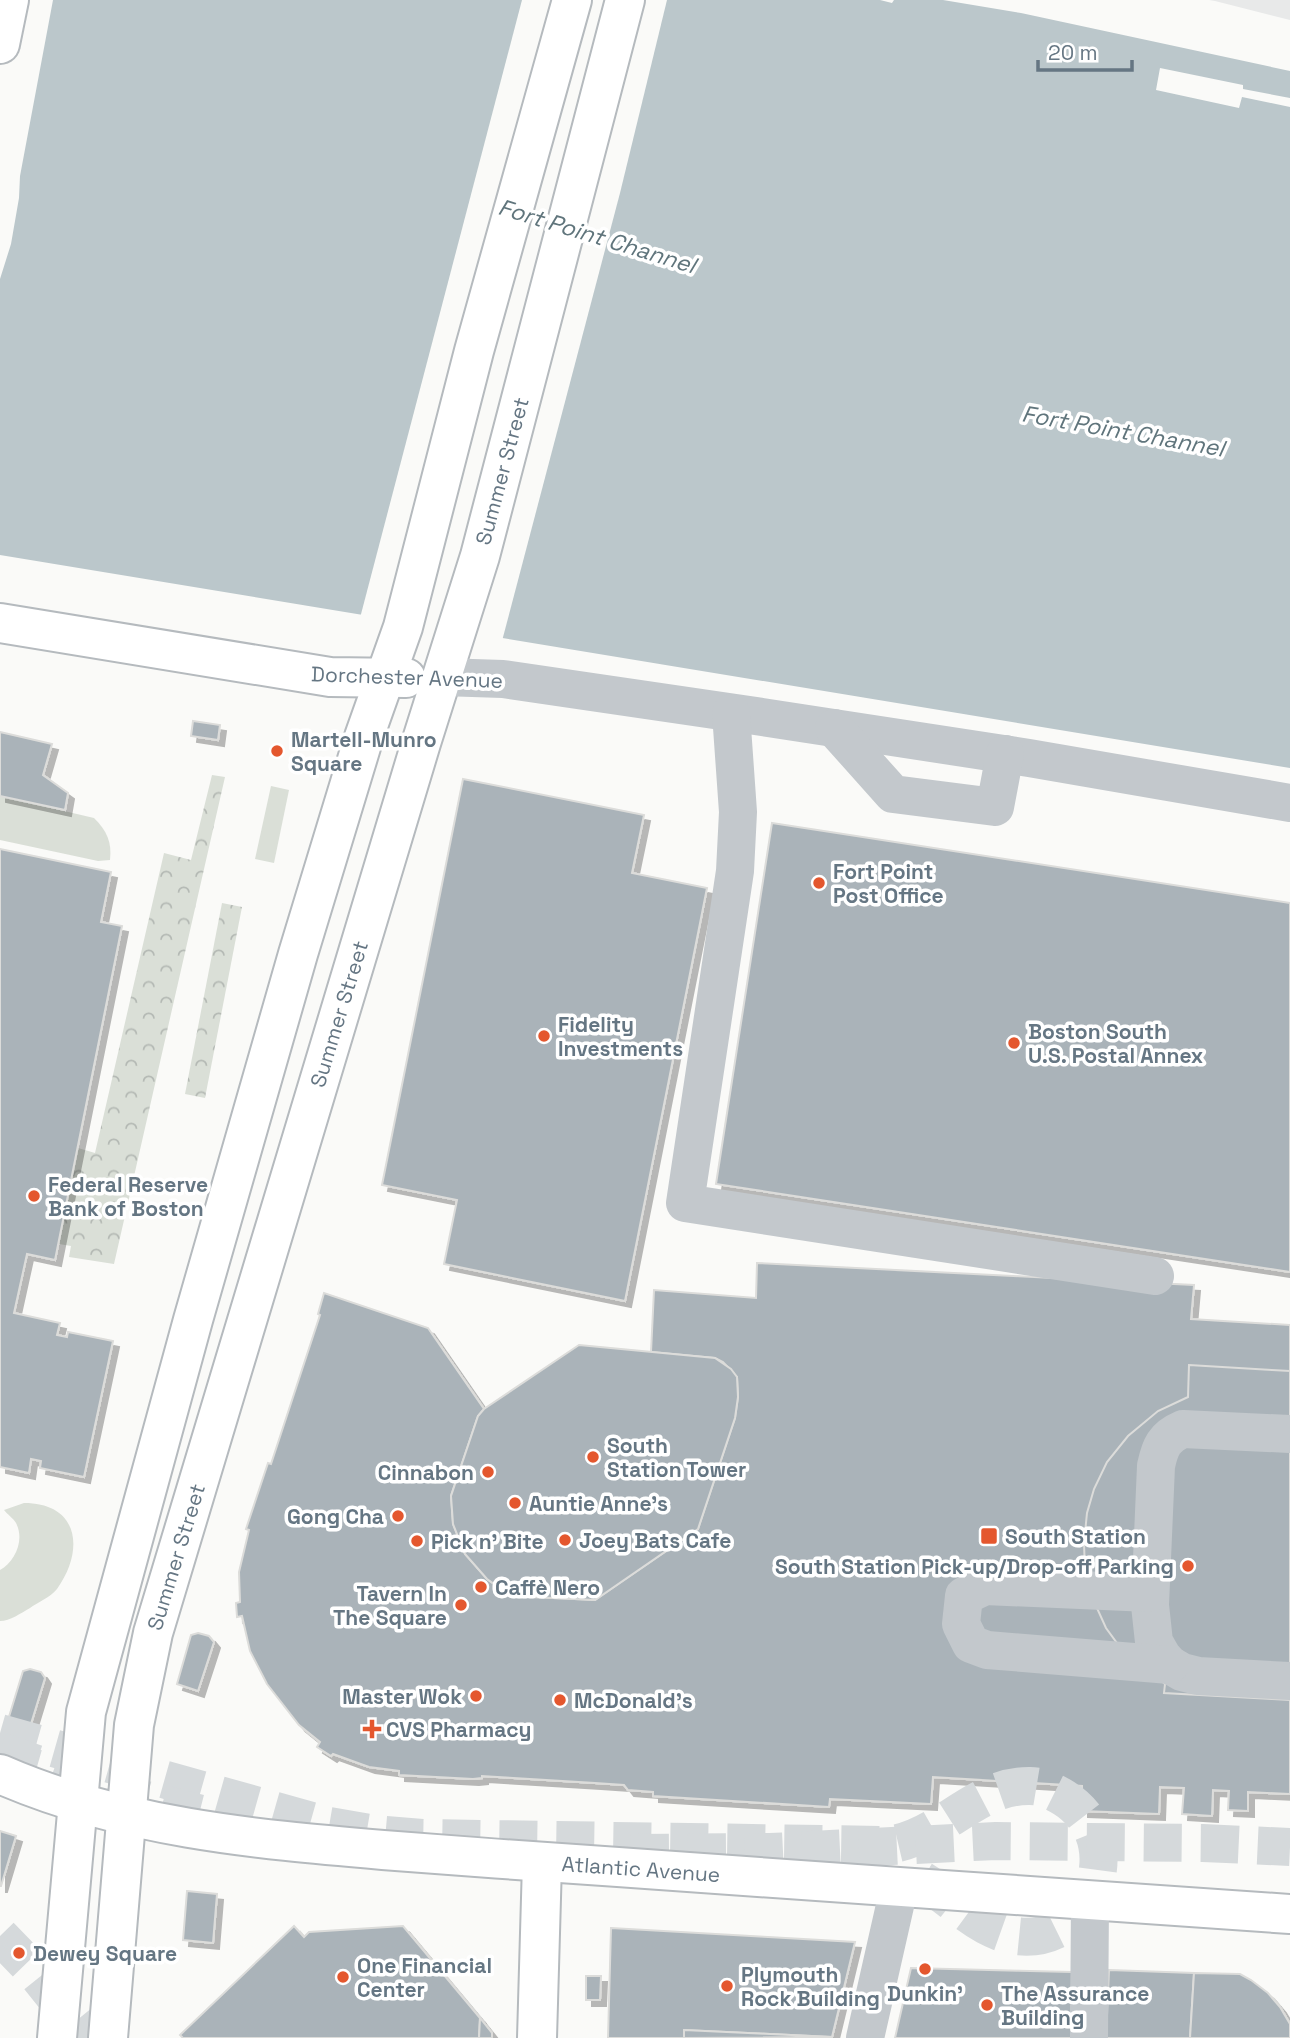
<svg xmlns="http://www.w3.org/2000/svg" width="1290" height="2038" font-family="'Space Grotesk',sans-serif">
<style>
.built{fill:#e8e9e9}
.grass{fill:#dadfd7}
.park{fill:url(#park-crowns)}
.water{fill:#bbc7cb}
.pier{fill:#fafaf8}
.building{fill:#aab3b9;stroke:#dcdcda;stroke-width:2;filter:url(#shadow)}
.lines{fill:none;stroke-linecap:round;stroke-linejoin:round}
.minor-tunnel{stroke:#d5d9db;stroke-width:38;stroke-dasharray:38 19;stroke-linecap:butt}
.highway-tunnel{stroke:#d5d9db;stroke-width:38;stroke-dasharray:38 19;stroke-linecap:butt}
.major-casing{stroke:#b5babe;stroke-width:42}
.minor{stroke:#c3c8cc;stroke-width:38}
.major{stroke:#fff;stroke-width:38}
.poi-dot{fill:#e4572e;stroke:#fff;stroke-width:2.5}
.labels{text-anchor:middle;dominant-baseline:central;stroke-width:7;stroke-linejoin:round;paint-order:stroke}
.street-label{font-size:21px;fill:#657683;stroke:#fff}
.poi-label{font-size:21px;font-weight:bold;fill:#657683;stroke:#fff;text-anchor:start}
.water-label{font-size:23px;font-style:italic;fill:#60757c;stroke:#fff}
</style>
<defs>
<pattern id="park-crowns" width="20" height="18" patternUnits="userSpaceOnUse" patternTransform="scale(1.75)"><rect width="20" height="18" fill="#dadfd7"/><path d="M2 6a3 3 0 1 1 6 0M12 15a3 3 0 1 1 6 0" fill="none" stroke="#b4b9b4"/></pattern>
<filter id="shadow"><feDropShadow dx="6" dy="6" stdDeviation="0" flood-color="#0004"/></filter>
</defs>
<rect width="100%" height="100%" fill="#fafaf8"/>
<path class="built" d="M1209,0h81v20l-75,-19z"/>
<g class="grass">
<path d="M271,786l18,4 -15,73 -19,-4z"/>
<path d="M0,796l94,22c13,13 18,24 16,42l-12,1 -98,-21z"/>
<path d="M24,1503c55,0 61,47 33,86 -6,8 -19,13 -27,19 -9,5 -20,13 -30,13v-51c15,-8 25,-30 16,-47 -2,-4 -9,-9 -12,-13z"/>
</g>
<g class="park">
<path d="M212,775l13,2 -111,487 -45,-7 2,-11 -12,-2 19,-96 17,5 69,-300 27,7z"/>
<path d="M222,903l20,4 -37,191 -20,-4z"/>
</g>
<path class="water" d="M0,0h880l12,3 2,-3h49l78,13 269,58v697l-1290,-213z"/>
<g class="pier">
<path d="M0,0h53l-33,176 -1,22 -8,46 -11,35z"/>
<path d="M522,0h145l-47,193 -118,448 -142,-23z"/>
<path d="M1160,68l83,17v4l47,9v9l-48,-10 -3,11 -83,-18z"/>
</g>
<g class="building">
<path d="M193,721l27,4 -2,15 -27,-4z"/>
<path d="M0,732l52,12 -9,31 25,18 -3,17 -65,-14z"/>
<path d="M463,779l181,36 -12,58 75,15 -82,413 -181,-37 13,-64 -75,-15z"/>
<path d="M772,823l518,80v369l-574,-88z"/>
<path d="M0,849l111,23 -10,50 21,4 -67,334 -28,-6 -13,59 46,10 -3,12 10,2 1,-5 45,9 -29,136 -44,-9 1,-7 -10,-2 -2,14 -29,-6z"/>
<path d="M757,1263l437,22 -3,34 99,6v469l-42,-2v19l-20,-1 1,-19 -16,-1 -1,26 -30,-2 2,-26 -24,-1 -1,27 -77,-3v-25l-149,-9 -2,27 -101,-5 -1,8 -176,-11v-4l-25,-2 -4,-5 -29,-2 -113,-7v2l-9,1 -74,-4v-4l-30,-4 -36,-13 -2,2 -14,-9 3,-5 -21,-17 -32,-41 -17,-33 -8,-35 -5,1 -1,-14 4,-1 -1,-30 10,-42 -3,-1 22,-66 3,1 49,-149 -2,-1 6,-21 104,35 56,81 -6,7 -27,80 2,28 12,30 22,25 24,17 84,4 103,-71 37,-111 3,-21 -1,-20 -14,-15 -8,-4 -64,-6 3,-62 102,8z"/>
<path d="M579,1345l136,13 16,11 6,8 1,20 -3,21 -37,111 -103,71 -84,-4 -24,-17 -22,-25 -12,-30 -2,-28 27,-80 6,-7z"/>
<path d="M1189,1365l101,6v329l-126,-7 1,-9 -48,-41 -11,-15 -15,-33 -6,-24 -1,-28 3,-30 7,-24 13,-27 21,-26 30,-25 30,-14z"/>
<path d="M198,1633l11,3 5,6 -16,49 -21,-7 14,-49z"/>
<path d="M30,1669l11,3 4,6 -15,49 -22,-7 15,-49z"/>
<path d="M0,1831l16,5 -15,50h-1z"/>
<path d="M187,1891l30,3 -4,49 -30,-3z"/>
<path d="M294,1926l10,11 5,-5 94,-6 77,92 -1,20h-296l-3,-3z"/>
<path d="M611,1928l244,14 -23,95 -148,-7v8h-76z"/>
<path d="M911,1968l161,4 -1,66h-176z"/>
<path d="M1109,1970l85,3 -4,65h-84z"/>
<path d="M1194,1973l46,1 11,6 17,13 12,14 10,17v14h-100z"/>
<path d="M586,1976h15l-1,24h-14z"/>
<path d="M480,2018l12,15v5h-13z"/>
<path d="M684,2030l148,7 -148,1z"/>
</g>
<g class="lines">
<g class="minor-tunnel">
<path d="M0,1733l329,93 47,8 46,4 463,7c56,-5 89,-60 145,-59 12,0 24,6 34,12 71,45 23,158 -58,136 -32,-9 -56,-37 -84,-54"/>
<path d="M0,1758l160,46"/>
</g>
<g class="highway-tunnel">
<path d="M0,1751l119,42 83,21"/>
<path d="M631,1853l139,-1 226,-11 207,2 87,4"/>
<path d="M0,1936l34,35 54,67"/>
</g>
<g class="major-casing">
<g id="major">
<path d="M0,44l9,-44"/>
<path d="M0,623l330,54 76,1"/>
<path d="M0,1774c121,53 253,65 383,76 78,6 157,12 235,17 224,15 448,33 672,47"/>
<path d="M57,2038l29,-326 107,-392 105,-366 66,-217 39,-110 71,-276 98,-351"/>
<path d="M108,2038l26,-313 19,-92 268,-890 59,-187 145,-556"/>
<path d="M537,2038l5,-175"/>
</g>
</g>
<g class="minor">
<path d="M442,677l61,2 259,38 267,41 261,45"/>
<path d="M731,713l7,99 -3,59 -50,332 470,73"/>
<path d="M834,728l59,66 102,13 10,-53"/>
<path d="M1290,1434l-107,-5c-19,8 -23,18 -27,37l-6,139 4,37 8,14 8,9 12,7 16,4 92,5"/>
<path d="M1150,1593l-165,-7 -21,10 -3,28 10,20 16,6 183,15"/>
<path d="M865,2038l34,-150"/>
<path d="M1089,2038l1,-137"/>
</g>
<use href="#major" class="major"/>
</g>
<g class="poi-dot">
<circle cx="277" cy="751" r="7"/>
<circle cx="819" cy="883" r="7"/>
<circle cx="544" cy="1036" r="7"/>
<circle cx="1014" cy="1043" r="7"/>
<circle cx="34" cy="1196" r="7"/>
<circle cx="593" cy="1457" r="7"/>
<circle cx="488" cy="1472" r="7"/>
<circle cx="515" cy="1503" r="7"/>
<circle cx="398" cy="1516" r="7"/>
<rect x="980" y="1527" width="18" height="18" rx="3.5"/>
<circle cx="565" cy="1540" r="7"/>
<circle cx="417" cy="1541" r="7"/>
<circle cx="1188" cy="1566" r="7"/>
<circle cx="481" cy="1587" r="7"/>
<circle cx="461" cy="1605" r="7"/>
<circle cx="476" cy="1696" r="7"/>
<circle cx="560" cy="1700" r="7"/>
<path d="M368.5 1718.5h7v7h7v7h-7v7h-7v-7h-7v-7h7z"/>
<circle cx="19" cy="1953" r="7"/>
<circle cx="925" cy="1969" r="7"/>
<circle cx="343" cy="1977" r="7"/>
<circle cx="727" cy="1986" r="7"/>
<circle cx="987" cy="2005" r="7"/>
</g>
<g class="labels">
<g class="street-label">
<text transform="translate(502 471) rotate(-75)">Summer Street</text>
<text transform="translate(407 677) rotate(2)">Dorchester Avenue</text>
<text transform="translate(339 1014) rotate(-73)">Summer Street</text>
<text transform="translate(176 1557) rotate(-73)">Summer Street</text>
<text transform="translate(641 1869) rotate(4)">Atlantic Avenue</text>
</g>
<g class="poi-label">
<text x="291" y="739">Martell-Munro<tspan x="291" dy="24">Square</tspan></text>
<text x="833" y="871">Fort Point<tspan x="833" dy="24">Post Office</tspan></text>
<text x="558" y="1024">Fidelity<tspan x="558" dy="24">Investments</tspan></text>
<text x="1028" y="1031">Boston South<tspan x="1028" dy="24">U.S. Postal Annex</tspan></text>
<text x="48" y="1184">Federal Reserve<tspan x="48" dy="24">Bank of Boston</tspan></text>
<text x="607" y="1445">South<tspan x="607" dy="24">Station Tower</tspan></text>
<text x="474" y="1472" text-anchor="end">Cinnabon</text>
<text x="529" y="1503">Auntie Anne's</text>
<text x="384" y="1516" text-anchor="end">Gong Cha</text>
<text x="1005" y="1536">South Station</text>
<text x="579" y="1540">Joey Bats Cafe</text>
<text x="431" y="1541">Pick n’ Bite</text>
<text x="1174" y="1566" text-anchor="end">South Station Pick-up/Drop-off Parking</text>
<text x="495" y="1587">Caffè Nero</text>
<text x="447" y="1593" text-anchor="end">Tavern In<tspan x="447" dy="24">The Square</tspan></text>
<text x="462" y="1696" text-anchor="end">Master Wok</text>
<text x="574" y="1700">McDonald's</text>
<text x="386" y="1729">CVS Pharmacy</text>
<text x="33" y="1953">Dewey Square</text>
<text x="357" y="1965">One Financial<tspan x="357" dy="24">Center</tspan></text>
<text x="741" y="1974">Plymouth<tspan x="741" dy="24">Rock Building</tspan></text>
<text x="925" y="1993" text-anchor="middle">Dunkin'</text>
<text x="1001" y="1993">The Assurance<tspan x="1001" dy="24">Building</tspan></text>
</g>
<g class="water-label">
<text transform="translate(597 236) rotate(17)">Fort Point Channel</text>
<text transform="translate(1123 431) rotate(10)">Fort Point Channel</text>
</g>
</g>
<path d="M1038 60v10h94v-10" fill="none" stroke="#657683" stroke-width="3.5"/>
<text x="1048" y="60" font-size="21" fill="#657683" stroke="#ffffff" stroke-width="5" paint-order="stroke">20 m</text>
</svg>
